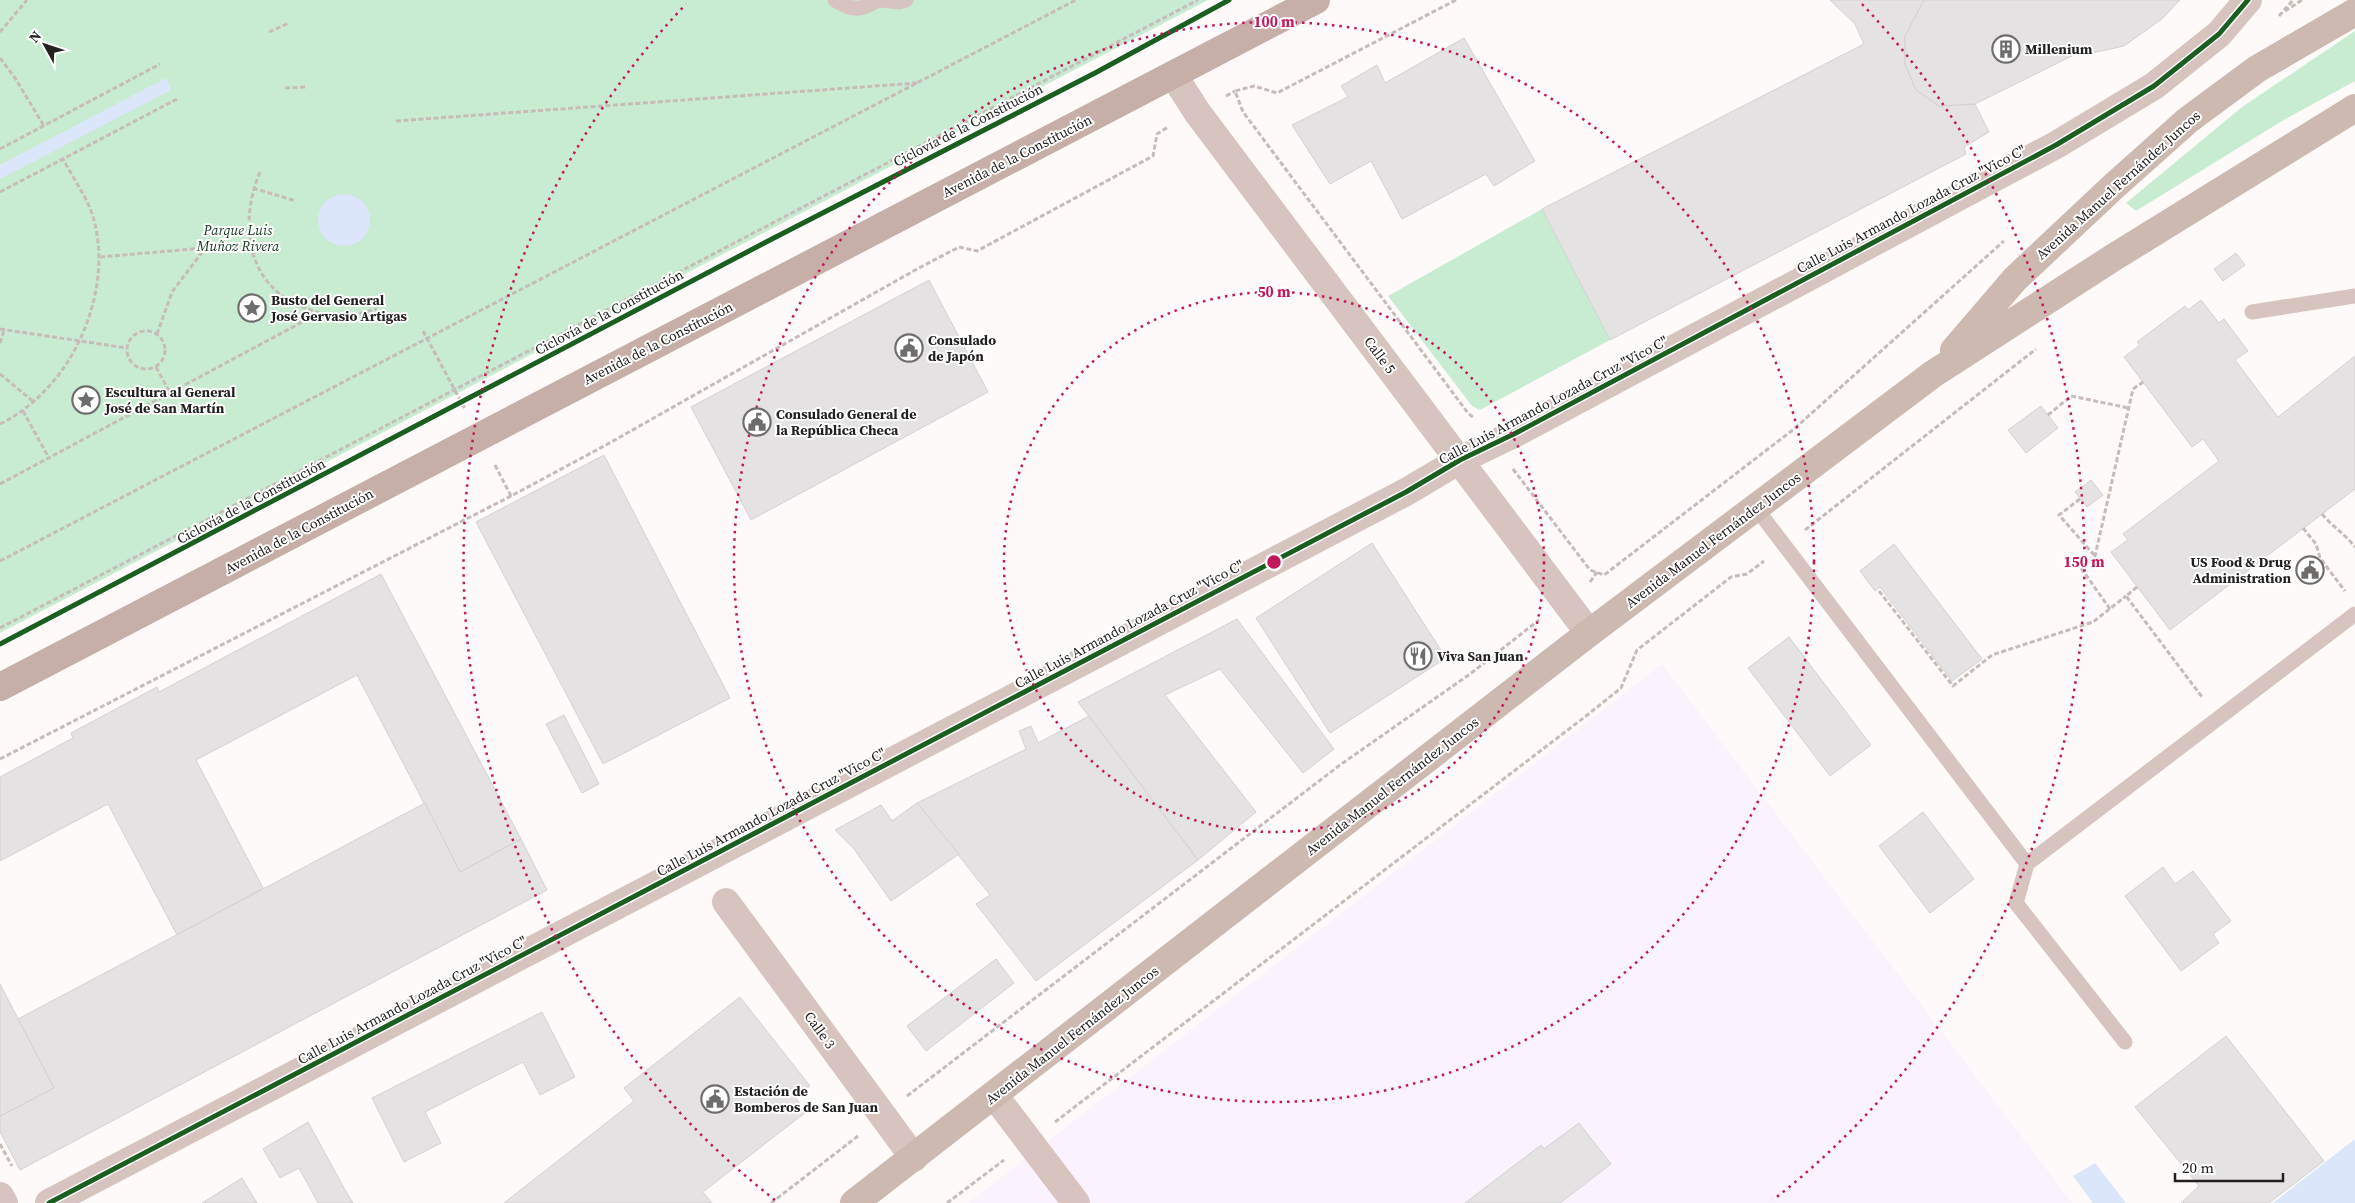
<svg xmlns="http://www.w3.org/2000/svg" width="2355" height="1203" font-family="'Source Serif 4',serif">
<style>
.industrial{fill:#faf2fc}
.green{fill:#c8ecd2}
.water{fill:#dbe6fa}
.building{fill:#e4e2e2;stroke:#d3d1d1}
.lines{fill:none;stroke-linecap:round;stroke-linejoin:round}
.path{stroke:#c7bcb8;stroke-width:3;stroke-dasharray:5 2.5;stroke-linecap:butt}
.service{stroke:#d7c4be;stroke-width:15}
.minor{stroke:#d7c4be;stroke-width:28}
.secondary{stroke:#ceb9b1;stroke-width:28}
.primary{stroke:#c7afa7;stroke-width:28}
.cycleway-casing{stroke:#fff;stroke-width:8}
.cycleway{stroke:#1b5e20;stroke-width:5}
.ring{fill:none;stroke:#c2185b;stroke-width:2.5;stroke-dasharray:2.5 5}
.labels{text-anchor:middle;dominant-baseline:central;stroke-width:4;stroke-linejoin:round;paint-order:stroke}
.poi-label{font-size:14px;font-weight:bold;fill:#232120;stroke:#fff;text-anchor:start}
.street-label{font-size:14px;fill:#232120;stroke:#fff}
.park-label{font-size:14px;font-style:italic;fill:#133621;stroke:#fff}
.centre{fill:#c2185b;stroke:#fff;stroke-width:2.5}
.ring-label{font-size:15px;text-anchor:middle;font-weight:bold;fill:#c2185b;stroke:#fff;stroke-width:4;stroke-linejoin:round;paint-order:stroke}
</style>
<rect width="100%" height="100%" fill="#fdfaf9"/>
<path class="industrial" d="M1662,664l410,539h-1104z"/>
<g class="green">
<path d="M0,0h1208l-1208,633z"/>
<path d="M2355,31v50l-73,40 -146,90 -10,-8 116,-96z"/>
<path d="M1542,209l68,131 -130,70 -8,-4 -84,-110z"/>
</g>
<g class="water">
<path d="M166,78l5,12 -171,89v-14z"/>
<circle cx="344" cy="220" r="26"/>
<path d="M2355,1139v64h-82z"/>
<path d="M2095,1163l31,40h-33l-20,-27z"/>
</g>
<g class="building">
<path d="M1830,0h94l-19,36v28l11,26 23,16 36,-2 14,28 -25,15 2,7 -356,186 -68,-131 322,-165 -9,-20z"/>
<path d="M1924,0h256l-18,19 -38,27 -32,7 -16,1 -101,50 -36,2 -23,-16 -11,-26v-28z"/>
<path d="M1464,38l71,123 -41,25 -8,-12 -84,45 -31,-58 -41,23 -38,-59 56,-28 -7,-11 36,-21 8,18z"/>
<path d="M2236,253l9,12 -22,16 -9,-12z"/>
<path d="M929,280l59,112 -237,128 -60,-113z"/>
<path d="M2201,300l18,23 5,-4 24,32 -13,9 43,57 77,-61v133l-185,141 -59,-78 17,-12 -5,-6 96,-73 -16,-22 -11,8 -68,-90 16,-12 -3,-3 48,-36 3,4z"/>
<path d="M2041,406l17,22 -32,25 -18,-23z"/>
<path d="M604,455l126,243 -127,66 -127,-242z"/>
<path d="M2091,480l12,15 -16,12 -12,-15z"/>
<path d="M1372,543l74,115 -116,75 -74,-115z"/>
<path d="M1894,544l88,115 -30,22 -72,-94 -5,4 -15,-20z"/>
<path d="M381,574l140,265 -61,33 -103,-197 -161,85 67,128 -86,47 -69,-131 -108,57v-84l73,-39 -2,-5 86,-46 2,5z"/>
<path d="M1237,619l97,130 -31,24 -83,-104 -55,26 91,117 -58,48 -120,-158z"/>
<path d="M1789,637l82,108 -41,31 -82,-108z"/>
<path d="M564,715l35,69 -17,9 -36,-69z"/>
<path d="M1089,716l109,144 -162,121 -60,-77 14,-9 -73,-92 109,-54 -7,-18 12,-5 7,17z"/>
<path d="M425,803l35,69 61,-33 26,51 -527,280 -20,-38v-16l54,-28 -36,-69z"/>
<path d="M917,803l42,51 -68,47 -37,-52 -19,-19 46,-25 11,16z"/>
<path d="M1923,812l51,67 -44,34 -51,-67z"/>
<path d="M2163,867l12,17 18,-13 38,50 -18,13 6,9 -38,28 -56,-75z"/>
<path d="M996,959l18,24 -88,68 -19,-25z"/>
<path d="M0,984l54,104 -54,28z"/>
<path d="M740,997l70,89 -15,11 11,15 -103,80 9,11h-208l130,-102 -10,-13z"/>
<path d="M542,1012l33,65 -35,18 -17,-33 -98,50 16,31 -37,19 -32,-64z"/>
<path d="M2226,1036l98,125 -55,42h-88l18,-17 -64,-79z"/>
<path d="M308,1122l36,66 9,15h-35l-19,-35 -19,10 -17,-29z"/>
<path d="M1579,1123l32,41 -51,39h-95l76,-58 3,4z"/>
<path d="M242,1178l15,25h-55z"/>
</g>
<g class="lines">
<g class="path">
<path d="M1456,0l-179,93 -23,-7 -19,5 8,21 225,301 6,5"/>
<path d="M2285,11l17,-11"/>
<path d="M2279,16l14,-16"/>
<path d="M0,32l27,-32"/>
<path d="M269,32l20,-9"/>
<path d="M0,58l15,20 29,48"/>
<path d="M285,88l21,-1"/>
<path d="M1226,96l9,-5"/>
<path d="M396,121l521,-38"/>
<path d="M0,149l160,-85"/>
<path d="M260,172c-22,52 -13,115 45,136 11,4 23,8 34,8 12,0 26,-4 38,-7"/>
<path d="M253,188l43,13"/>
<path d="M0,192l177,-93"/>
<path d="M100,257l150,-13"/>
<path d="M0,329l127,19"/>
<circle cx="146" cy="350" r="19"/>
<path d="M423,331l42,78"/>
<path d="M157,334l15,-42 34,-45"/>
<path d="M0,343l4,-13"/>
<path d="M156,367l14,26"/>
<path d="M0,374l34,28"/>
<path d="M23,411l26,47"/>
<path d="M2048,415l23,-19 58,12"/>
<path d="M0,424c70,-34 114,-128 94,-204 -5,-20 -21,-42 -31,-61"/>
<path d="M495,465l16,31 95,-51 311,-176 42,-22 18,4 176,-95 4,-22 11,-7"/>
<path d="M1513,469l77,101 14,5 190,-146 210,-188"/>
<path d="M0,484l319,-171"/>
<path d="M2080,499l-21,16 36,41"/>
<path d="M2322,514c11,13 23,20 33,33"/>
<path d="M2303,528l13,16 4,14 25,33"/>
<path d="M1805,530l231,-181"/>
<path d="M0,561l1076,-561"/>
<path d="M1590,582l7,-10"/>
<path d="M2137,587l-11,9 76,101"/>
<path d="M1879,591l74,95 39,-31 101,-33 33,-26"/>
<path d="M2110,609l-29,-41 14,-12 38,-167 10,-7"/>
<path d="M0,628l1198,-628"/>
<path d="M0,759l511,-263"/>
<path d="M907,1096l433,-331 130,-91 69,-54"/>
<path d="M1055,1122l531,-406 35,-28 16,-38 94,-73 16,-3 17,-13"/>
<path d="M0,1144l12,22"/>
<path d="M771,1203l87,-67"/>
<path d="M947,1203l57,-43"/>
</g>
<g class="service">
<path d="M835,0c18,11 25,11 43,0"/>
<path d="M881,0l19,2 6,-2"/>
<path d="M2252,312l103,-16"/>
<path d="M1756,508l271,356 -11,39 109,139"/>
<path d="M2027,864l328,-250"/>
</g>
<g class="minor">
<path d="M1174,76l23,36 392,521"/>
<path d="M726,902l188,256"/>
<path d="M994,1095l82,108"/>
<path d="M0,1196l4,7"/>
<path d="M49,1203l1357,-711 54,-32 56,-27 540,-288 98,-59 65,-52 29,-34"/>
</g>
<g class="secondary">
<path d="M1954,350l61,-71 99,-93 74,-66 69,-51 98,-57"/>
<path d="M854,1203l735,-570 344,-259 178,-115 244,-151"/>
</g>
<path class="primary" d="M0,687l1316,-687"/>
<g class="cycleway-casing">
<g id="cycleway">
<path d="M0,644l770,-404 325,-167 134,-73"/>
<path d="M49,1203l1357,-711 54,-32 56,-27 540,-288 98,-59 65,-52 29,-34"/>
</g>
</g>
<use href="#cycleway" class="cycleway"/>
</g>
<g class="ring">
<circle cx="1274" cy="562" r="270"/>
<circle cx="1274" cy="562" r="540"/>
<path d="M775 1200A810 810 0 0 1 686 4M1862 4A810 810 0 0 1 1773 1200"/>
</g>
<defs>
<g id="building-ring" transform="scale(1.4375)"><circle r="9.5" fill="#fff" stroke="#6f6d6c" stroke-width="1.5"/><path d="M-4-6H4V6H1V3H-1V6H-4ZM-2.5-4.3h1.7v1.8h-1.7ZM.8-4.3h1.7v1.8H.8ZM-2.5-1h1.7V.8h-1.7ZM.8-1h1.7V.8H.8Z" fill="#6f6d6c"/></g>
<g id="sight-ring" transform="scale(1.4375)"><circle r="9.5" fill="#fff" stroke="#6f6d6c" stroke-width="1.5"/><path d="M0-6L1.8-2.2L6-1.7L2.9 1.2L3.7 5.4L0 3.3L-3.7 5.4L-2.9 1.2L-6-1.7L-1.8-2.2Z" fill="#6f6d6c"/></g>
<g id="civic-ring" transform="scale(1.4375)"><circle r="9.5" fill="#fff" stroke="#6f6d6c" stroke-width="1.5"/><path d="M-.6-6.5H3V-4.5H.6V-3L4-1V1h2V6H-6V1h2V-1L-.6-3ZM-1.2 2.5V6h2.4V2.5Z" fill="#6f6d6c"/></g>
<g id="restaurant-ring" transform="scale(1.4375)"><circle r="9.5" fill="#fff" stroke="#6f6d6c" stroke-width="1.5"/><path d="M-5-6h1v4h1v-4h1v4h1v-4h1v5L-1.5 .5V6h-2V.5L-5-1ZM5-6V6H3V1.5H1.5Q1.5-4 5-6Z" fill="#6f6d6c"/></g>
</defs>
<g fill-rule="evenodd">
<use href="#building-ring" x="2006" y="49"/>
<use href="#sight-ring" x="252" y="308"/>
<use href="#civic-ring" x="909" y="348"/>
<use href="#sight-ring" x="86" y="400"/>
<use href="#civic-ring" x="757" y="422"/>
<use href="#civic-ring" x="2310" y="570"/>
<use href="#restaurant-ring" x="1418" y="656"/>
<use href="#civic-ring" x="715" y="1099"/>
</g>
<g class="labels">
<g class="poi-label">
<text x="2025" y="49">Millenium</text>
<text x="271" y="300">Busto del General<tspan x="271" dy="16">José Gervasio Artigas</tspan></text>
<text x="928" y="340">Consulado<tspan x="928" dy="16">de Japón</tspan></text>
<text x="105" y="392">Escultura al General<tspan x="105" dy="16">José de San Martín</tspan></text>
<text x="776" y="414">Consulado General de<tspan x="776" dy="16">la República Checa</tspan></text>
<text x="2291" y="562" text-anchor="end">US Food &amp; Drug<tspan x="2291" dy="16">Administration</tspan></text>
<text x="1437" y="656">Viva San Juan</text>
<text x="734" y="1091">Estación de<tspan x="734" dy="16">Bomberos de San Juan</tspan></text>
</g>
<g class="street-label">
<text transform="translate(968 125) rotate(-27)">Ciclovía de la Constitución</text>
<text transform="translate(1017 156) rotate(-27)">Avenida de la Constitución</text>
<text transform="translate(2118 185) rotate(-42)">Avenida Manuel Fernández Juncos</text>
<text transform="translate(1911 209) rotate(-28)">Calle Luis Armando Lozada Cruz "Vico C"</text>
<text transform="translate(609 312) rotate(-28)">Ciclovía de la Constitución</text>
<text transform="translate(658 343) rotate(-27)">Avenida de la Constitución</text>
<text transform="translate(1380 355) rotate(53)">Calle 5</text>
<text transform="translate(1553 400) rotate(-28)">Calle Luis Armando Lozada Cruz "Vico C"</text>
<text transform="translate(251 501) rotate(-28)">Ciclovía de la Constitución</text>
<text transform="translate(299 531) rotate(-28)">Avenida de la Constitución</text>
<text transform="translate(1713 540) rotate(-37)">Avenida Manuel Fernández Juncos</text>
<text transform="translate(1129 624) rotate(-28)">Calle Luis Armando Lozada Cruz "Vico C"</text>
<text transform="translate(1392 786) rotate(-38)">Avenida Manuel Fernández Juncos</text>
<text transform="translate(771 812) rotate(-28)">Calle Luis Armando Lozada Cruz "Vico C"</text>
<text transform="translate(412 1000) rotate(-28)">Calle Luis Armando Lozada Cruz "Vico C"</text>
<text transform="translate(820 1030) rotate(54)">Calle 3</text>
<text transform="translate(1072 1035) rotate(-38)">Avenida Manuel Fernández Juncos</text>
</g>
<g class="park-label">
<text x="238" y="230">Parque Luis<tspan x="238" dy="16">Muñoz Rivera</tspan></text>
</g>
</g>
<circle cx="1274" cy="562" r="8" class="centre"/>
<g class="ring-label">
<text x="1274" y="27">100 m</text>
<text x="1274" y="297">50 m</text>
<text x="2084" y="567">150 m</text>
</g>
<g transform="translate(45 45) rotate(310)" stroke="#ffffff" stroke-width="4" paint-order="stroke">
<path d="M0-4L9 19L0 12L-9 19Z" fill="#232120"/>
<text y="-8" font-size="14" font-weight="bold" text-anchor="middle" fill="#232120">N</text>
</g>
<path d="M2175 1173v8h108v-8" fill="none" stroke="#232120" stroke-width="2.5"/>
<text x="2182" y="1173" font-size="15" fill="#232120" stroke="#ffffff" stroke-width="4" paint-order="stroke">20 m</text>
</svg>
